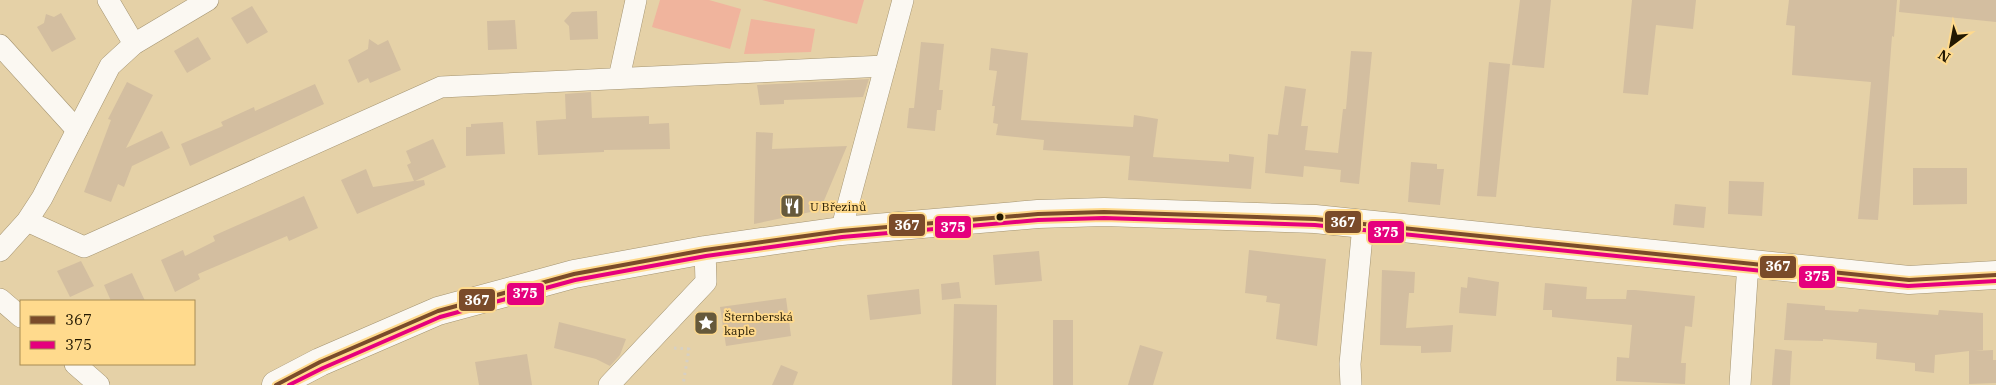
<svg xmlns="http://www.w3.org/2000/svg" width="1996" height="385" font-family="'IBM Plex Serif',serif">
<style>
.green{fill:#f0b49d}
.building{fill:#d3bea0}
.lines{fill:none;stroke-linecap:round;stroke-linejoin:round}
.minor-casing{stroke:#a49471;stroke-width:22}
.major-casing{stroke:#a49471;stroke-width:29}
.path{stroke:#d7d0c3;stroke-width:3;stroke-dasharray:2.5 4;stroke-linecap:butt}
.minor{stroke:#fbf8f2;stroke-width:21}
.major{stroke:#fbf8f2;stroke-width:28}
.bus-1-casing{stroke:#ffda8d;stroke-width:8}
.bus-2-casing{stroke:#ffda8d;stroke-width:8}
.bus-1{stroke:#7a4b2a;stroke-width:4}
.bus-2{stroke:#e5007d;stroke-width:4}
.bus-dot{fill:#221801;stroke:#ffda8d;stroke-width:2}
.labels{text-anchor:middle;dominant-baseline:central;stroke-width:4;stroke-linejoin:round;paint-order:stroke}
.poi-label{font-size:12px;fill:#221801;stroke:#ffda8d;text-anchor:start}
.line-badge{stroke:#ffda8d;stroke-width:2}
.badge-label{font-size:14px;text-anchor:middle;font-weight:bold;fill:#fff}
</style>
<rect width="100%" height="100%" fill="#e5d1a7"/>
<g class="green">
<path d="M660,0h49l32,9 -11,40 -78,-22z"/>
<path d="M762,0h102l-7,24z"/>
<path d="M751,19l64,10 -4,23 -67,2z"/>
</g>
<g class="building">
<path d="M1520,0h31l-7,68 -32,-3z"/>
<path d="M1632,0h64l-3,29 -37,-4 -8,70 -25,-2z"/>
<path d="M1789,0h108l-3,37 -2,-1 -14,184 -20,-1 13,-137 -79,-7 3,-49 -9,-1z"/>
<path d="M1900,0h96v22l-97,-10z"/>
<path d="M252,6l16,26 -21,12 -16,-26z"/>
<path d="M597,11l1,28 -28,1 -1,-14 -5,-5 8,-9z"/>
<path d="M61,13l15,26 -24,13 -15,-25 7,-4 2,-9 8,3z"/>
<path d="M515,20l2,29 -29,1 -1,-29z"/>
<path d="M198,37l13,22 -24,14 -13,-22z"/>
<path d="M369,39l9,6 10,-5 13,30 -31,13 -2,-5 -10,5 -10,-23 20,-11z"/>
<path d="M921,42l23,2 -5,46h4l-2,20h-4l-2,21 -28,-3 2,-20h5z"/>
<path d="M991,48l37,5 -7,67 112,7 1,-12 24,4 -5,38 76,5v-8l25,3 -3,32 -123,-9 2,-24 -87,-6 1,-10 -48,-5 2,-11 -5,-1 2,-17h-3l5,-35 -8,-1z"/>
<path d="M1351,51l21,1 -13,132 -19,-2 1,-12 -37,-4 -1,11 -38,-4 3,-39 10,1 7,-49 21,3 -5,37h7l-3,24 33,3 5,-44h3z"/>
<path d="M1489,62l21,2 -14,133 -19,-1z"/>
<path d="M869,79l-6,18 -79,3v4l-24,1 -3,-20z"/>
<path d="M127,82l26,13 -27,53 36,-17 8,17 -38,18 -8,21 -6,-3 -7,18 -27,-10 27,-72 -3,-1z"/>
<path d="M315,84l9,20 -134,62 -9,-22 42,-18 -2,-4 33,-15 1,4z"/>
<path d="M591,92l1,26 57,-2v8l20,-1 1,26 -66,1v2l-66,3 -2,-34 30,-2 -1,-25z"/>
<path d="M503,122l2,32 -39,2v-29h5v-3z"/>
<path d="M756,132l17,1 -1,16 75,-3 -27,64 -66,14z"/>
<path d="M433,139l13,28 -31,14 9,-1 1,5 -68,29 -16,-34 25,-11 7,18 41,-6 -7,-16 4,-2 -5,-12z"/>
<path d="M1411,162l26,2v5h7l-4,36 -32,-3z"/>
<path d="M1913,168h54v36l-54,1z"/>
<path d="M1729,181l35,1 -2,34 -34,-2z"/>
<path d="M304,196l14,32 -29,13 -2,-5 -89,38 2,5 -25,13 -14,-32 22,-10 2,6 30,-15 -2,-5z"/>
<path d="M1675,204l31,3 -2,21 -31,-3z"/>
<path d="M1249,250l77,9 -9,87 -41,-7 4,-35 -14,-2 1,-6 -22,-3z"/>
<path d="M1039,251l3,30 -47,4 -2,-30z"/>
<path d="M81,261l13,25 -24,11 -13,-26z"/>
<path d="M1382,270l33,2 -1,21h-5l-3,35 47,-3 -2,27 -30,1v-7l-41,-1z"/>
<path d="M132,273l13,28h-34l-7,-16z"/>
<path d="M1468,277l31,5 -3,34 -37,-3 2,-26 6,1z"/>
<path d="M959,282l2,16 -19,2 -1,-16z"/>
<path d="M1545,283l42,4 -1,12h40l1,-9h8l60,6 -3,31 -7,-1 -4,37h5l-1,21 -69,-3 1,-24 12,1 3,-33 -80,-8v-7h-9z"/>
<path d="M919,289l2,25 -51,6 -3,-25z"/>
<path d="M786,298l5,38 -65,10 -6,-39z"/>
<path d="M1787,303l38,3v4l33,2 1,-3 79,6 1,-5 44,3v37l-9,1 19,-1v10h3v23l-27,1v-33l-34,4 -1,18 -19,-2v-8l-39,-4 1,-16 -54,-4v2l-39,-1z"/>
<path d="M954,304l43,1 -1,80h-44z"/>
<rect x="1053" y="320" width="20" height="65"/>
<path d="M559,322l67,17 -6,16 -10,11 -14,-7 -42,-11z"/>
<path d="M1140,345l23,7 -10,33h-25z"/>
<path d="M1775,349l17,2 -2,34h-18z"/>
<path d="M527,354l5,31h-53l-4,-23z"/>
<path d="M781,365l17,7 -5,13h-21z"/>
</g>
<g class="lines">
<g class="minor-casing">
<g id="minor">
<path d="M108,0l26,44"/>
<path d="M0,45l77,85"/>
<path d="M619,78l17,-78"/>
<path d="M27,221l57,26 357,-160 444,-21"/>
<path d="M841,231l62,-231"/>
<path d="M0,251l27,-30 15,-23 68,-132 24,-22 74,-44"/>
<path d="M0,299l21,18"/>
<path d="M75,364l24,21"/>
<path d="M609,385l97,-103 -1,-32"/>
<path d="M1351,385l-1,-21 13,-139"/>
<path d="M1740,385l8,-122"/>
</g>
</g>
<g class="major-casing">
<path id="major" d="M276,385l44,-23 118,-51 136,-37 131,-24 136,-19 197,-17 66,-2 211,7 594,61 87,-5"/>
</g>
<path class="path" d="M674,348l15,1 -6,36"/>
<use href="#minor" class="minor"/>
<use href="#major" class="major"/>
<g class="bus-1-casing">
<path id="bus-1" d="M276,385l44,-23 118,-51 136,-37 131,-24 136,-19 197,-17 66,-2 211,7 594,61 87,-5"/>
</g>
<g class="bus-2-casing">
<path id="bus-2" d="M289,385l34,-17 117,-51 135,-37 131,-24 136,-19 196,-17 66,-2 211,7 593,61 88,-5"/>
</g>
<use href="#bus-1" class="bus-1"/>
<use href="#bus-2" class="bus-2"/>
</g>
<defs>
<g id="restaurant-square" transform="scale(1.25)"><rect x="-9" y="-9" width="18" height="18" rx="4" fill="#66593b" stroke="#ffda8d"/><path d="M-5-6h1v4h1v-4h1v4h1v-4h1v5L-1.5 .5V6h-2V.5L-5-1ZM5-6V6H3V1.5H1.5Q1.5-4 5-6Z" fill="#fff"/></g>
<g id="sight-square" transform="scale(1.25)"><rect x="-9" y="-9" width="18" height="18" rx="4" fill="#66593b" stroke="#ffda8d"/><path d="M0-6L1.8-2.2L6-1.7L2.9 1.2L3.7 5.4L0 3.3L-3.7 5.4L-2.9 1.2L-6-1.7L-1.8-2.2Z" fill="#fff"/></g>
</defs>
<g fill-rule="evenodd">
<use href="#restaurant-square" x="792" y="206"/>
<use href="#sight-square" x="706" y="323"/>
</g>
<circle class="bus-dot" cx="1000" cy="217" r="4.5"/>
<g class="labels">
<g class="poi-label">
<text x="810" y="206">U Březinů</text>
<text x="724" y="316">Šternberská<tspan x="724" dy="14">kaple</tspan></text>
</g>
</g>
<g class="line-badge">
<rect x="1324" y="210" width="38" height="24" rx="5" fill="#7a4b2a"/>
<rect x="888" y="213" width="38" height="24" rx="5" fill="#7a4b2a"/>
<rect x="934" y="215" width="38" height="24" rx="5" fill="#e5007d"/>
<rect x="1367" y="220" width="38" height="24" rx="5" fill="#e5007d"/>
<rect x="1759" y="255" width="38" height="24" rx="5" fill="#7a4b2a"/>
<rect x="1798" y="265" width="38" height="24" rx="5" fill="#e5007d"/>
<rect x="506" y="282" width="39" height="24" rx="5" fill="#e5007d"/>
<rect x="458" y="288" width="38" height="24" rx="5" fill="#7a4b2a"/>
</g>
<g class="badge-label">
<text x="1343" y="227">367</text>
<text x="907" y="230">367</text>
<text x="953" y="232">375</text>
<text x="1386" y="237">375</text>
<text x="1778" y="271">367</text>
<text x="1817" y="281">375</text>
<text x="525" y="298">375</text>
<text x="477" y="305">367</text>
</g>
<rect x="20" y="300" width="175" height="65" fill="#ffda8d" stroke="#a78c55"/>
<rect x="30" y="316" width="25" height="8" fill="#7a4b2a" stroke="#a78c55"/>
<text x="65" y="325" font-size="15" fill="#221801">367</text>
<rect x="30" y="341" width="25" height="8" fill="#e5007d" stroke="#a78c55"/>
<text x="65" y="350" font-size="15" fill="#221801">375</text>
<g transform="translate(1951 45) rotate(212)" stroke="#ffda8d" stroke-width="4" paint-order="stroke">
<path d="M0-4L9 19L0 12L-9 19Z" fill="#221801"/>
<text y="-8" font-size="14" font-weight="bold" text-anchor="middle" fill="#221801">N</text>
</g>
</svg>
